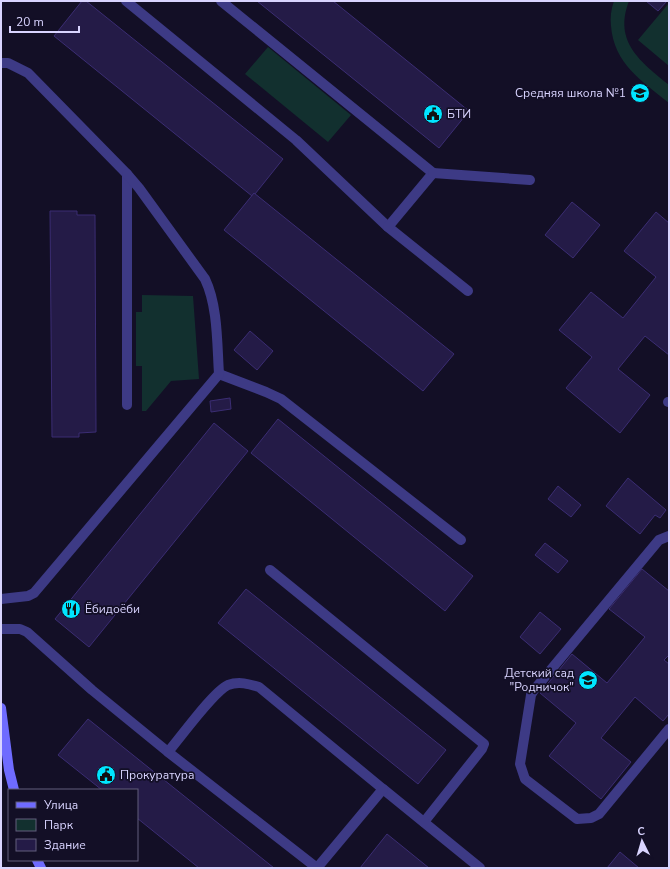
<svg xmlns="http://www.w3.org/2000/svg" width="670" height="869" font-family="'Nunito Sans',sans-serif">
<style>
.green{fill:#12302f}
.building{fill:#241b47;stroke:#3b2d73}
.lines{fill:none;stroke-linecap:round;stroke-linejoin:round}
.lane{stroke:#3d3a85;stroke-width:10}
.secondary{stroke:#6f6bff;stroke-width:10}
.labels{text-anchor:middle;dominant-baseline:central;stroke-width:3.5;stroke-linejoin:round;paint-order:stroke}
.poi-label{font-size:12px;fill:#d9d4ff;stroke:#130f26;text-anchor:start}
</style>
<rect width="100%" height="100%" fill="#130f26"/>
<g class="green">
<path d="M614,1h15c-16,41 12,61 40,84v18c-27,-22 -55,-39 -58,-77 -1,-8 0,-17 3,-25z"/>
<path d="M669,3v63l-31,-26z"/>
<path d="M268,47l83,68 -23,27 -83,-68z"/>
<path d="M142,295l51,1 6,83 -28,2 -25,30h-4v-45h-6v-54h6z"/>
</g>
<g class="building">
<path d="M82,1h4l197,158 -28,35 -1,-1 -2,3 -198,-160z"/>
<path d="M257,1h76l136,110 -30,37z"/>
<path d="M646,1h21l-9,10z"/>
<path d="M254,193l200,161 -31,37 -199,-161z"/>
<path d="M572,202l28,23 -27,33 -28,-23z"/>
<path d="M50,211h27v4h18l1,217 -17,1v4h-27z"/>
<path d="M656,212l13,11v132l-24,-19 -27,33 32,26 -30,38 -54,-45 26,-31 -33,-27 32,-38 32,26 33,-41 -32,-26z"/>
<path d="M250,331l23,20 -16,19 -23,-20z"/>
<path d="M230,398l1,11 -20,3 -1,-11z"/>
<path d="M278,419l195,157 -28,35 -194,-158z"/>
<path d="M214,423l34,28 -159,196 -34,-28z"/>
<path d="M628,478l38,32 -6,8 -5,-3 -15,19 -34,-28z"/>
<path d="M558,486l23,19 -10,12 -23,-18z"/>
<path d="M545,543l23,18 -10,12 -23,-18z"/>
<path d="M642,569l27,22v64l-5,5 5,4v50l-6,7 -28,-24 -34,41 30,24 -30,37 -52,-43 27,-33 -36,-30 32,-39 35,29 38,-46 -36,-28z"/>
<path d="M246,589l200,161 -28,34 -200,-161z"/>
<path d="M540,612l21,17 -21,25 -20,-17z"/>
<path d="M88,719l186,149h-75l-62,-50v-28h-35l-44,-35z"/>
<path d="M387,834l42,34h-69z"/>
<path d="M620,852l19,16h-32z"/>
</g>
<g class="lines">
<g class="lane">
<path d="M126,1l170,139 92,87 80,64"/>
<path d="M221,1l212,172 -45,54"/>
<path d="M1,63h7l20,10 99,101v231"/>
<path d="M433,173l97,7"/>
<path d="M219,374l47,18 15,7 180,141"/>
<path d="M668,402h1"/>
<path d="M669,536l-10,4 -125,150 -3,5 -11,69 5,15 52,40 14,-1 8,-4 70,-85"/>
<path d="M270,570l214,174 -2,5 -58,73"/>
<path d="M1,599l27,-3 6,-3 185,-219c-2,-30 -1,-68 -14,-95l-66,-91 -12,-14"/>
<path d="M1,629h19l7,3 65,58 76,62"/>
<path d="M383,789l97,79"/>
<path d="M317,868l-149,-116c13,-15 45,-60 60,-67 11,-4 21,-1 31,2l124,102 -66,79"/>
</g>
<g class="secondary">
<path d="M1,708l8,62 5,20"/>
<path d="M37,860l4,8"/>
</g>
</g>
<defs>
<g id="school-disc" transform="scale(1)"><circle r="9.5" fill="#00e5ff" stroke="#130f26"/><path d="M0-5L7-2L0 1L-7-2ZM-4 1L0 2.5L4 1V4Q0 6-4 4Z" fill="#111"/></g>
<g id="civic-disc" transform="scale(1)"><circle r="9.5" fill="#00e5ff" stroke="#130f26"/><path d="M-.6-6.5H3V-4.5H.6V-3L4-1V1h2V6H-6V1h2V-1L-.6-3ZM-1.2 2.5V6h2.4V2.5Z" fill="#111"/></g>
<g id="restaurant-disc" transform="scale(1)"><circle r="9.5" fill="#00e5ff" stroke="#130f26"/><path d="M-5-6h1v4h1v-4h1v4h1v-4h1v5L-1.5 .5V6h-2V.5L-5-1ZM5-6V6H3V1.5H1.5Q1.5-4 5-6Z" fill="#111"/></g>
</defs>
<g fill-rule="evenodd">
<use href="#school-disc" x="640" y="93"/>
<use href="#civic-disc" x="433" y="114"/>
<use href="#restaurant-disc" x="71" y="609"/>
<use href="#school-disc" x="588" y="680"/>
<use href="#civic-disc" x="106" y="775"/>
</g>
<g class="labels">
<g class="poi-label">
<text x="626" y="93" text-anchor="end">Средняя школа №1</text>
<text x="447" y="114">БТИ</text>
<text x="85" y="609">Ёбидоёби</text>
<text x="574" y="673" text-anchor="end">Детский сад<tspan x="574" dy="14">"Родничок"</tspan></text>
<text x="120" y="775">Прокуратура</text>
</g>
</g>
<rect width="670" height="869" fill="none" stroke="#d9d4ff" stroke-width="4"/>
<rect x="8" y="789" width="130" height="72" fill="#130f26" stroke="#625e7d"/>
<rect x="16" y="802" width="20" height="6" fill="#6f6bff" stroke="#625e7d"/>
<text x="44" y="809" font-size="12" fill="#d9d4ff">Улица</text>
<rect x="16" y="819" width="20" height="12" fill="#12302f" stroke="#625e7d"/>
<text x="44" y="829" font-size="12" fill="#d9d4ff">Парк</text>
<rect x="16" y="839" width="20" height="12" fill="#241b47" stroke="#625e7d"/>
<text x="44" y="849" font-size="12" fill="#d9d4ff">Здание</text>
<g transform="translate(642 841) rotate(355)" stroke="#130f26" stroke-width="3" paint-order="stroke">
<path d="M0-3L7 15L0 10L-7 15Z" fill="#d9d4ff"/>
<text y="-6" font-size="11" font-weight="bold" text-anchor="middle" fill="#d9d4ff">С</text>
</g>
<path d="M10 26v6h69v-6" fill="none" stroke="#d9d4ff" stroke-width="2"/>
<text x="16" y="26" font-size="12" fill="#d9d4ff" stroke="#130f26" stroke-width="3" paint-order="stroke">20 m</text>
</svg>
